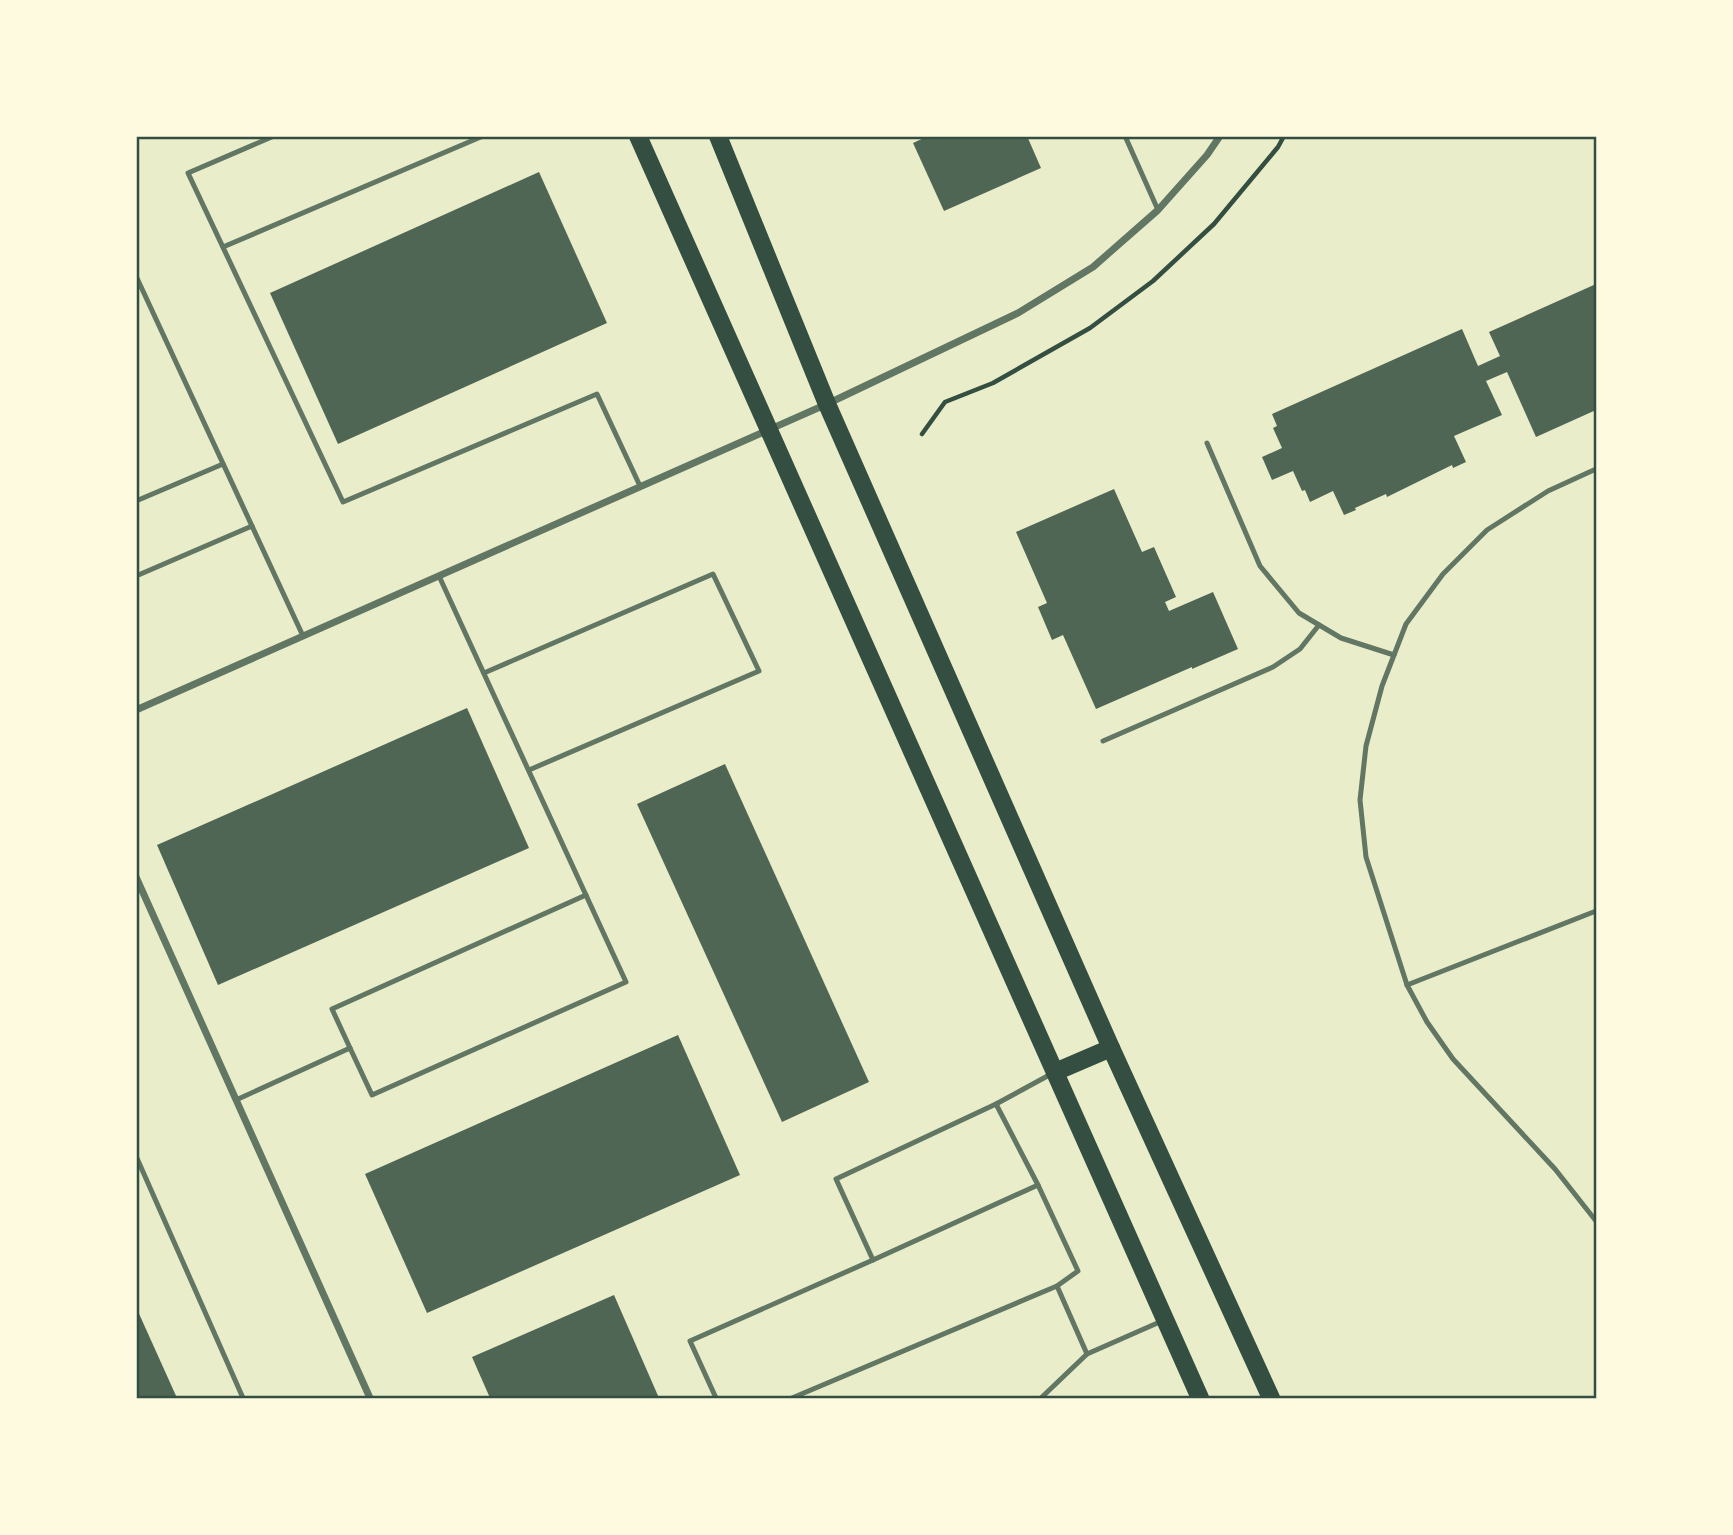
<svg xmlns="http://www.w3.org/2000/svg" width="1733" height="1535" font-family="'Golos Text',sans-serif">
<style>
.building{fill:#4f6655}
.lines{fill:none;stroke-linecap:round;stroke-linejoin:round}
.path{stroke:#344e41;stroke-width:4.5}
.service{stroke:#617663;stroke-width:5}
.minor{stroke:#617663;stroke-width:7}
.primary{stroke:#344e41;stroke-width:18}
.neatline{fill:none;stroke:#344e41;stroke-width:2.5}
</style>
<rect width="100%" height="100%" fill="#e9edc9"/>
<g class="building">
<path d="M928,136h99l14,32 -97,43 -31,-68z"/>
<path d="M539,172l68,151 -269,121 -68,-151z"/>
<path d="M1596,284v126l-60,27 -29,-65 -21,9 16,34 -48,21 12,26 -13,6 -1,-3 -65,32 -1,-3 -31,14 1,2 -12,5 -11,-24 -23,11 -5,-12 -3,1 -9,-20 -21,9 -10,-23 20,-9 -9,-20 4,-2 -5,-12 190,-85 16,37 22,-10 -11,-24z"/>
<path d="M1114,489l28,63 12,-5 22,50 -11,5 4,9 44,-19 25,57 -46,20v-2l-96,42 -33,-74 -11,5 -14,-33 9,-4 -31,-71z"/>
<path d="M467,708l62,140 -311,137 -61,-140z"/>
<path d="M725,764l144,318 -87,40 -145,-318z"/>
<path d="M678,1035l62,140 -313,138 -62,-139z"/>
<path d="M614,1295l45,103h-169l-18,-41z"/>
<path d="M136,1307l41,91h-41z"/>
</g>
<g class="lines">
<path class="path" d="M922,434l23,-32 48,-19 97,-55 63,-47 61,-57 64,-77 6,-11"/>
<g class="service">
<path d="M274,136l-86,37 155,329 254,-108 43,92"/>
<path d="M1125,136l33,74"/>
<path d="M223,247l260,-111"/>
<path d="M136,276l167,360"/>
<path d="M1207,443l53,123 39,47 42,25 53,17"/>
<path d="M1596,469l-48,22 -61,39 -44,44 -37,50 -24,62 -16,60 -6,54 6,57 41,128 20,37 26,37 102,110 41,52"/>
<path d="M136,501l87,-37"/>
<path d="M136,576l116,-50"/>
<path d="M484,673l229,-99 46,97 -230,99"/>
<path d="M1103,741l170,-74 27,-18 19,-24"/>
<path d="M1407,985l189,-74"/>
<path d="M350,1048l-18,-39 254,-114"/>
<path d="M236,1100l114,-52 22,47 254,-113 -187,-406"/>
<path d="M136,1156l107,242"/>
<path d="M1038,1185l-165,75 -37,-81 160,-75 57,-31"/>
<path d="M1057,1286l30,68"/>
<path d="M716,1398l-26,-57 183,-81"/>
<path d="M792,1398l265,-112 21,-15 -40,-86 -42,-81"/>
<path d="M1041,1398l46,-44 75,-33"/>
</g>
<g class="minor">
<path d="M136,710l691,-306 191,-91 75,-46 65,-57 49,-55 13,-19"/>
<path d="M136,877l234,521"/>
</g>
<g class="primary">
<path d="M638,136l562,1262"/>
<path d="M718,136l109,268 284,644 160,350"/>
<path d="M1055,1072l56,-24"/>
</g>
</g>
<rect width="1733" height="1535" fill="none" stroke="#fefae0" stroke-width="276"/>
<rect x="138" y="138" width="1457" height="1259" class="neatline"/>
</svg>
